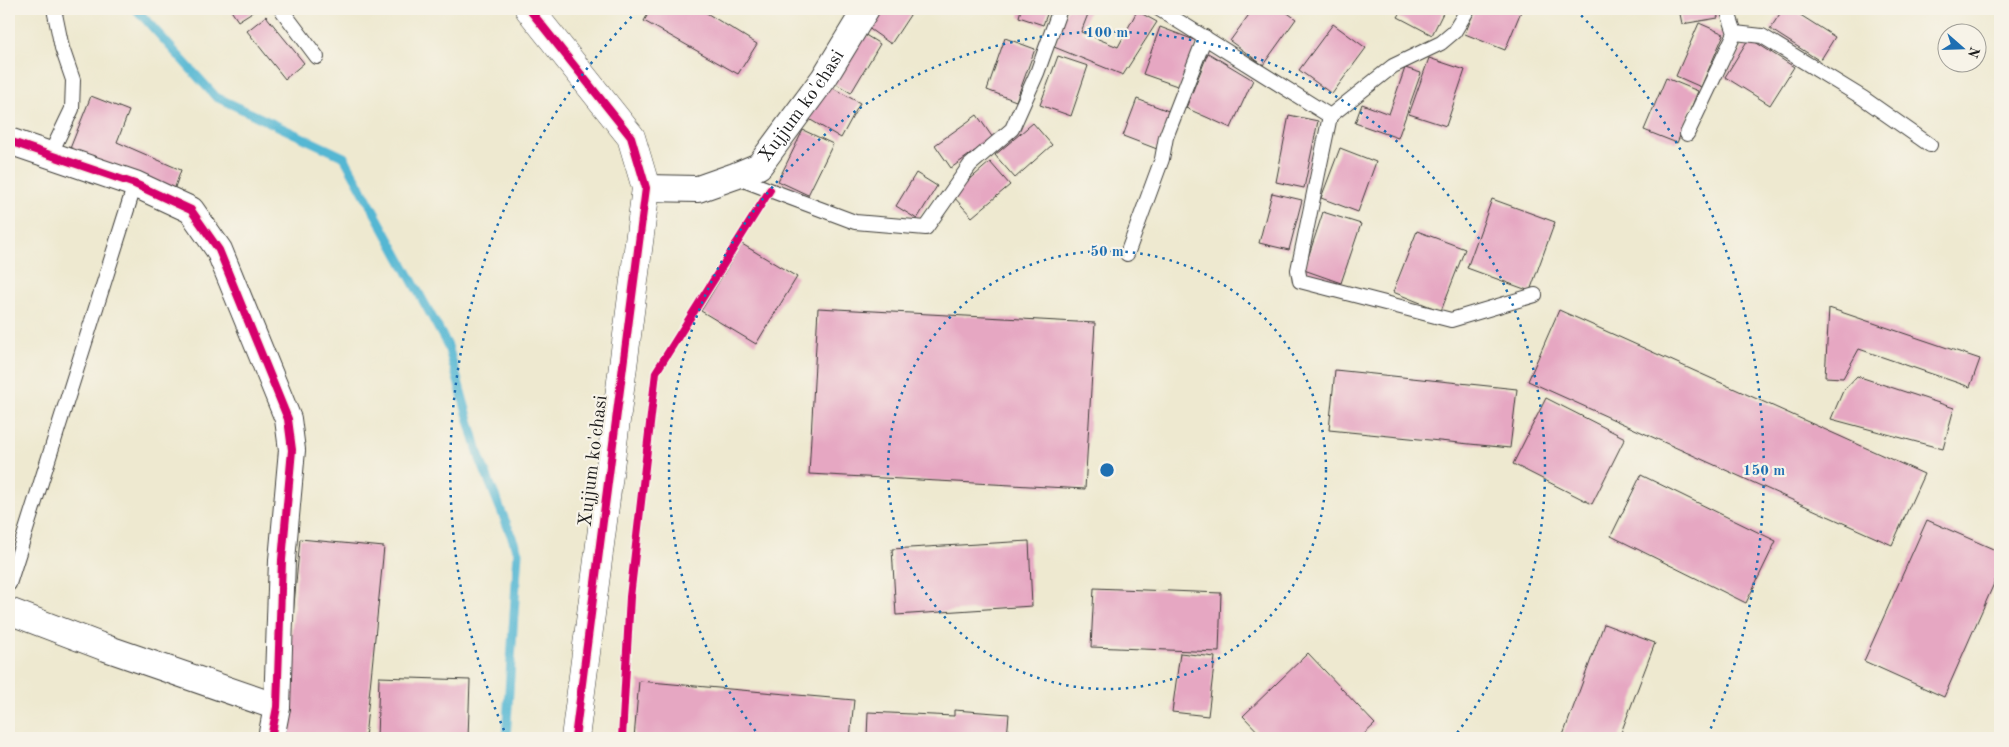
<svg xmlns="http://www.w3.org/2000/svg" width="2009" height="747" font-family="'Old Standard TT',serif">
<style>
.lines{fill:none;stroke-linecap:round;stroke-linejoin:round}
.stream{stroke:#54b7d3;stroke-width:9}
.building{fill:#e6a7c2}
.lane-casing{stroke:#3c3b37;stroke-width:16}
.street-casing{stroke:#3c3b37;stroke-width:28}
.secondary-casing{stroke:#3c3b37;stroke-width:29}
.path{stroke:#3c3b37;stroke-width:3;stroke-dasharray:4 4;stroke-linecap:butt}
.lane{stroke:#fff;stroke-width:14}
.street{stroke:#fff;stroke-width:26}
.secondary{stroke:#fff;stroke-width:28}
.cycleway-casing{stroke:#f7f3e8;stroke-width:11}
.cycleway{stroke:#d6006c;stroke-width:8}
.ring{fill:none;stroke:#1f6fb2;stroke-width:2.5;stroke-dasharray:2.5 5}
.labels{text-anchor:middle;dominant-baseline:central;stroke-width:4.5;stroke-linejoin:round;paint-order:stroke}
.street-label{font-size:19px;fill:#1c1c1c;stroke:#f7f3e8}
.centre{fill:#1f6fb2;stroke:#f7f3e8;stroke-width:2.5}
.ring-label{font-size:15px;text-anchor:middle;font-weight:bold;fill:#1f6fb2;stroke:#f7f3e8;stroke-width:4.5;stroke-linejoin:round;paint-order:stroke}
</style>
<rect width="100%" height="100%" fill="#f7f3e8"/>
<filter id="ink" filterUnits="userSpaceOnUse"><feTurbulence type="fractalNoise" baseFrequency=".02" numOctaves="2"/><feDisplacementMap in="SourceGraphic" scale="10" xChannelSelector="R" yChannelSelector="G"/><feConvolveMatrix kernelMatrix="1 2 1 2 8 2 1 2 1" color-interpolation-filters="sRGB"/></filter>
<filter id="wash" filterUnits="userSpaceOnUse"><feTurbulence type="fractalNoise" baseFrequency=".0096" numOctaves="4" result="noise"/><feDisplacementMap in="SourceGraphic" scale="20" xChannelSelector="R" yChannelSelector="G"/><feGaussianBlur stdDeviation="1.12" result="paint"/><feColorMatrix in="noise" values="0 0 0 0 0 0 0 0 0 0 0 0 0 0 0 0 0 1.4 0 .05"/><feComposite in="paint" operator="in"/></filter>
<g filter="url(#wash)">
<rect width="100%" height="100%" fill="#eee9d0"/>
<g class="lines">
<path class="stream" d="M136,9l80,88 128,60 104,189 32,113 38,93 -12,186"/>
</g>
<g id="blocks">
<g class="building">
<path d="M230,9h27l-19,12z"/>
<path d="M651,9h49l57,35 -19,30 -94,-53z"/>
<path d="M875,9h39l-23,35 -27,-19z"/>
<path d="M1021,9h28l-6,16 -24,-8z"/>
<path d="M1067,9h23l-9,23 37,15 19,-36 20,11 -34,53 -69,-28z"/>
<path d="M1253,9h29l14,10 -33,46 -33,-24z"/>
<path d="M1403,9h42l-13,26 -34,-18z"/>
<path d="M1475,9h47l-17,41 -40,-16z"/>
<path d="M1679,9h38l1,9 -36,6z"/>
<path d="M1783,9h8l44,28 -15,24 -50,-32z"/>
<path d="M266,16l38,47 -19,16 -38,-48z"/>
<path d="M1699,23l25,11 -23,53 -25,-11z"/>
<path d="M1333,24l33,24 -34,46 -33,-24z"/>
<path d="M1160,27l37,14 -17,46 -37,-13z"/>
<path d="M859,31l21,13 -29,49 -21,-13z"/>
<path d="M1005,38l30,11 -19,52 -29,-11z"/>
<path d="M1749,38l45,29 -24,38 -45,-28z"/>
<path d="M1208,53l45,27 -22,48 -45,-20z"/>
<path d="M1058,56l30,10 -17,50 -31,-11z"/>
<path d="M1429,58l36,12 -19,56 -37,-12z"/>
<path d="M1405,68l16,5 -23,65 -43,-15 7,-19 27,10z"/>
<path d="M1666,78l32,13 -21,52 -33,-13z"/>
<path d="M827,85l33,18 -19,35 -32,-19z"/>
<path d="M91,96l38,15 -12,31 64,28 -8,23 -104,-42z"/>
<path d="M1137,99l34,13 -14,37 -34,-13z"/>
<path d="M977,115l16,23 -42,30 -16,-23z"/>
<path d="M1289,115l29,6 -14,67 -28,-6z"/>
<path d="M1033,123l19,22 -37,33 -20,-23z"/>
<path d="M803,130l30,14 -25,51 -30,-14z"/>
<path d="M1340,148l36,14 -18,50 -37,-14z"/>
<path d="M990,162l20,23 -38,32 -20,-22z"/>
<path d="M916,173l21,13 -20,33 -21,-13z"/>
<path d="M1272,193l30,7 -13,50 -30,-7z"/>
<path d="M1492,199l63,23 -25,69 -63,-23z"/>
<path d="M1323,212l38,12 -20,59 -37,-13z"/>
<path d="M1417,231l48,18 -24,62 -48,-19z"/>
<path d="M742,244l55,33 -41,67 -55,-33z"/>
<path d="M818,308l277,15 -10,166 -276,-15z"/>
<path d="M1829,308l151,51 -10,28 -111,-38 -16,29 -18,-1z"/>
<path d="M1559,310l365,164 -32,71 -364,-164z"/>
<path d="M1335,370l182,19 -7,59 -181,-18z"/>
<path d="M1857,376l97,32 -11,41 -112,-30 12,-28z"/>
<path d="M1546,398l79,40 -33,66 -79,-40z"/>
<path d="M1641,475l135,66 -30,62 -135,-67z"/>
<path d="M1927,520l73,32v18l-56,127 -80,-36z"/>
<path d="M300,539l84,8 -19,191 -83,-1z"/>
<path d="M1029,541l3,65 -136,9 -4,-66z"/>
<path d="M1094,588l127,5 -2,59 -128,-5z"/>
<path d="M1604,624l51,19 -36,95h-57z"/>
<path d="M1180,653l35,4 -7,59 -36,-4z"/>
<path d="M1308,653l67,71 -15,14h-96l-21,-22z"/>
<path d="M379,677l91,3 -2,58h-91z"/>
<path d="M639,681l215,19 -4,38h-216z"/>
<path d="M954,710l55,4 -2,24h-140l1,-26 86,4z"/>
</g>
</g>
</g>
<g filter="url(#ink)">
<use href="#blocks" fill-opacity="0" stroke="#3c3b37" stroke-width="1"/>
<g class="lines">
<g class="lane-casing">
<g id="lane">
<path d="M281,9l36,48"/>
<path d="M1159,9l171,107 63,-50 48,-23 13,-11 14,-23"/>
<path d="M1735,33l27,3 101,62 67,47"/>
<path d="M1330,116l-32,154 2,11 151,39 84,-25"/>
<path d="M1687,134l48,-101 -8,-24"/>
<path d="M50,155l22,-46 1,-29 -11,-32 -8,-39"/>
<path d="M735,177l120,45 71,6 44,-63 42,-36 25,-56 23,-64"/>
<path d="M1127,254l35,-95 4,-22 39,-100"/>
<path d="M9,584l126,-400"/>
</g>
</g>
<g class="street-casing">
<g id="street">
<path d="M9,141l126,43 56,26 28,40 69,169 4,31 -10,110 -5,147 -6,31"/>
<path id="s1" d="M646,188l52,1 37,-13 24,-10 65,-88 42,-69"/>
<path d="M9,611l97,37 171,59"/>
</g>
</g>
<g class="secondary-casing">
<path id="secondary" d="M529,9l102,128 15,51 -71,550"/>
</g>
<path class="path" d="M622,738l8,-141 26,-225 103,-164"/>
<use href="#lane" class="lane"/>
<use href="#street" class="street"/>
<use href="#secondary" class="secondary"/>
<g class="cycleway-casing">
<g id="cycleway">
<path d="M529,9l102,128 15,51 -71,550"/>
<path d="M9,141l126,43 56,26 28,40 69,169 4,31 -10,110 -5,147 -6,31"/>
<path d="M622,738l8,-141 26,-225 114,-182"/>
</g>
</g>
<use href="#cycleway" class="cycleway"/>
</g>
</g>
<g class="ring">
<circle cx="1107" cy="470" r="219"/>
<path d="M760 737A438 438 0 1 1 1454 737"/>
<path d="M507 737A657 657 0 0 1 638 10M1576 10A657 657 0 0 1 1707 737"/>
</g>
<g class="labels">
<g class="street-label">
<text stroke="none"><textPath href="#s1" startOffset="191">Xujjum ko'chasi</textPath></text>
<text transform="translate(594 461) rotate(-83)">Xujjum ko'chasi</text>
</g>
</g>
<circle cx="1107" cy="470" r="8" class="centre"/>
<g class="ring-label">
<text x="1107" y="37">100 m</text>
<text x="1107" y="256">50 m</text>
<text x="1764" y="475">150 m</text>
</g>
<rect width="2009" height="747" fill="none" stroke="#f7f3e8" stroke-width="30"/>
<g transform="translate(1962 48) rotate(110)"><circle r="24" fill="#f7f3e8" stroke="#9f9d96"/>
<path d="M0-4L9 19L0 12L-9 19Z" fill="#1f6fb2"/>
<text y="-8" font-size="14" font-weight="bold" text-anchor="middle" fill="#1c1c1c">N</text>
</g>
</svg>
